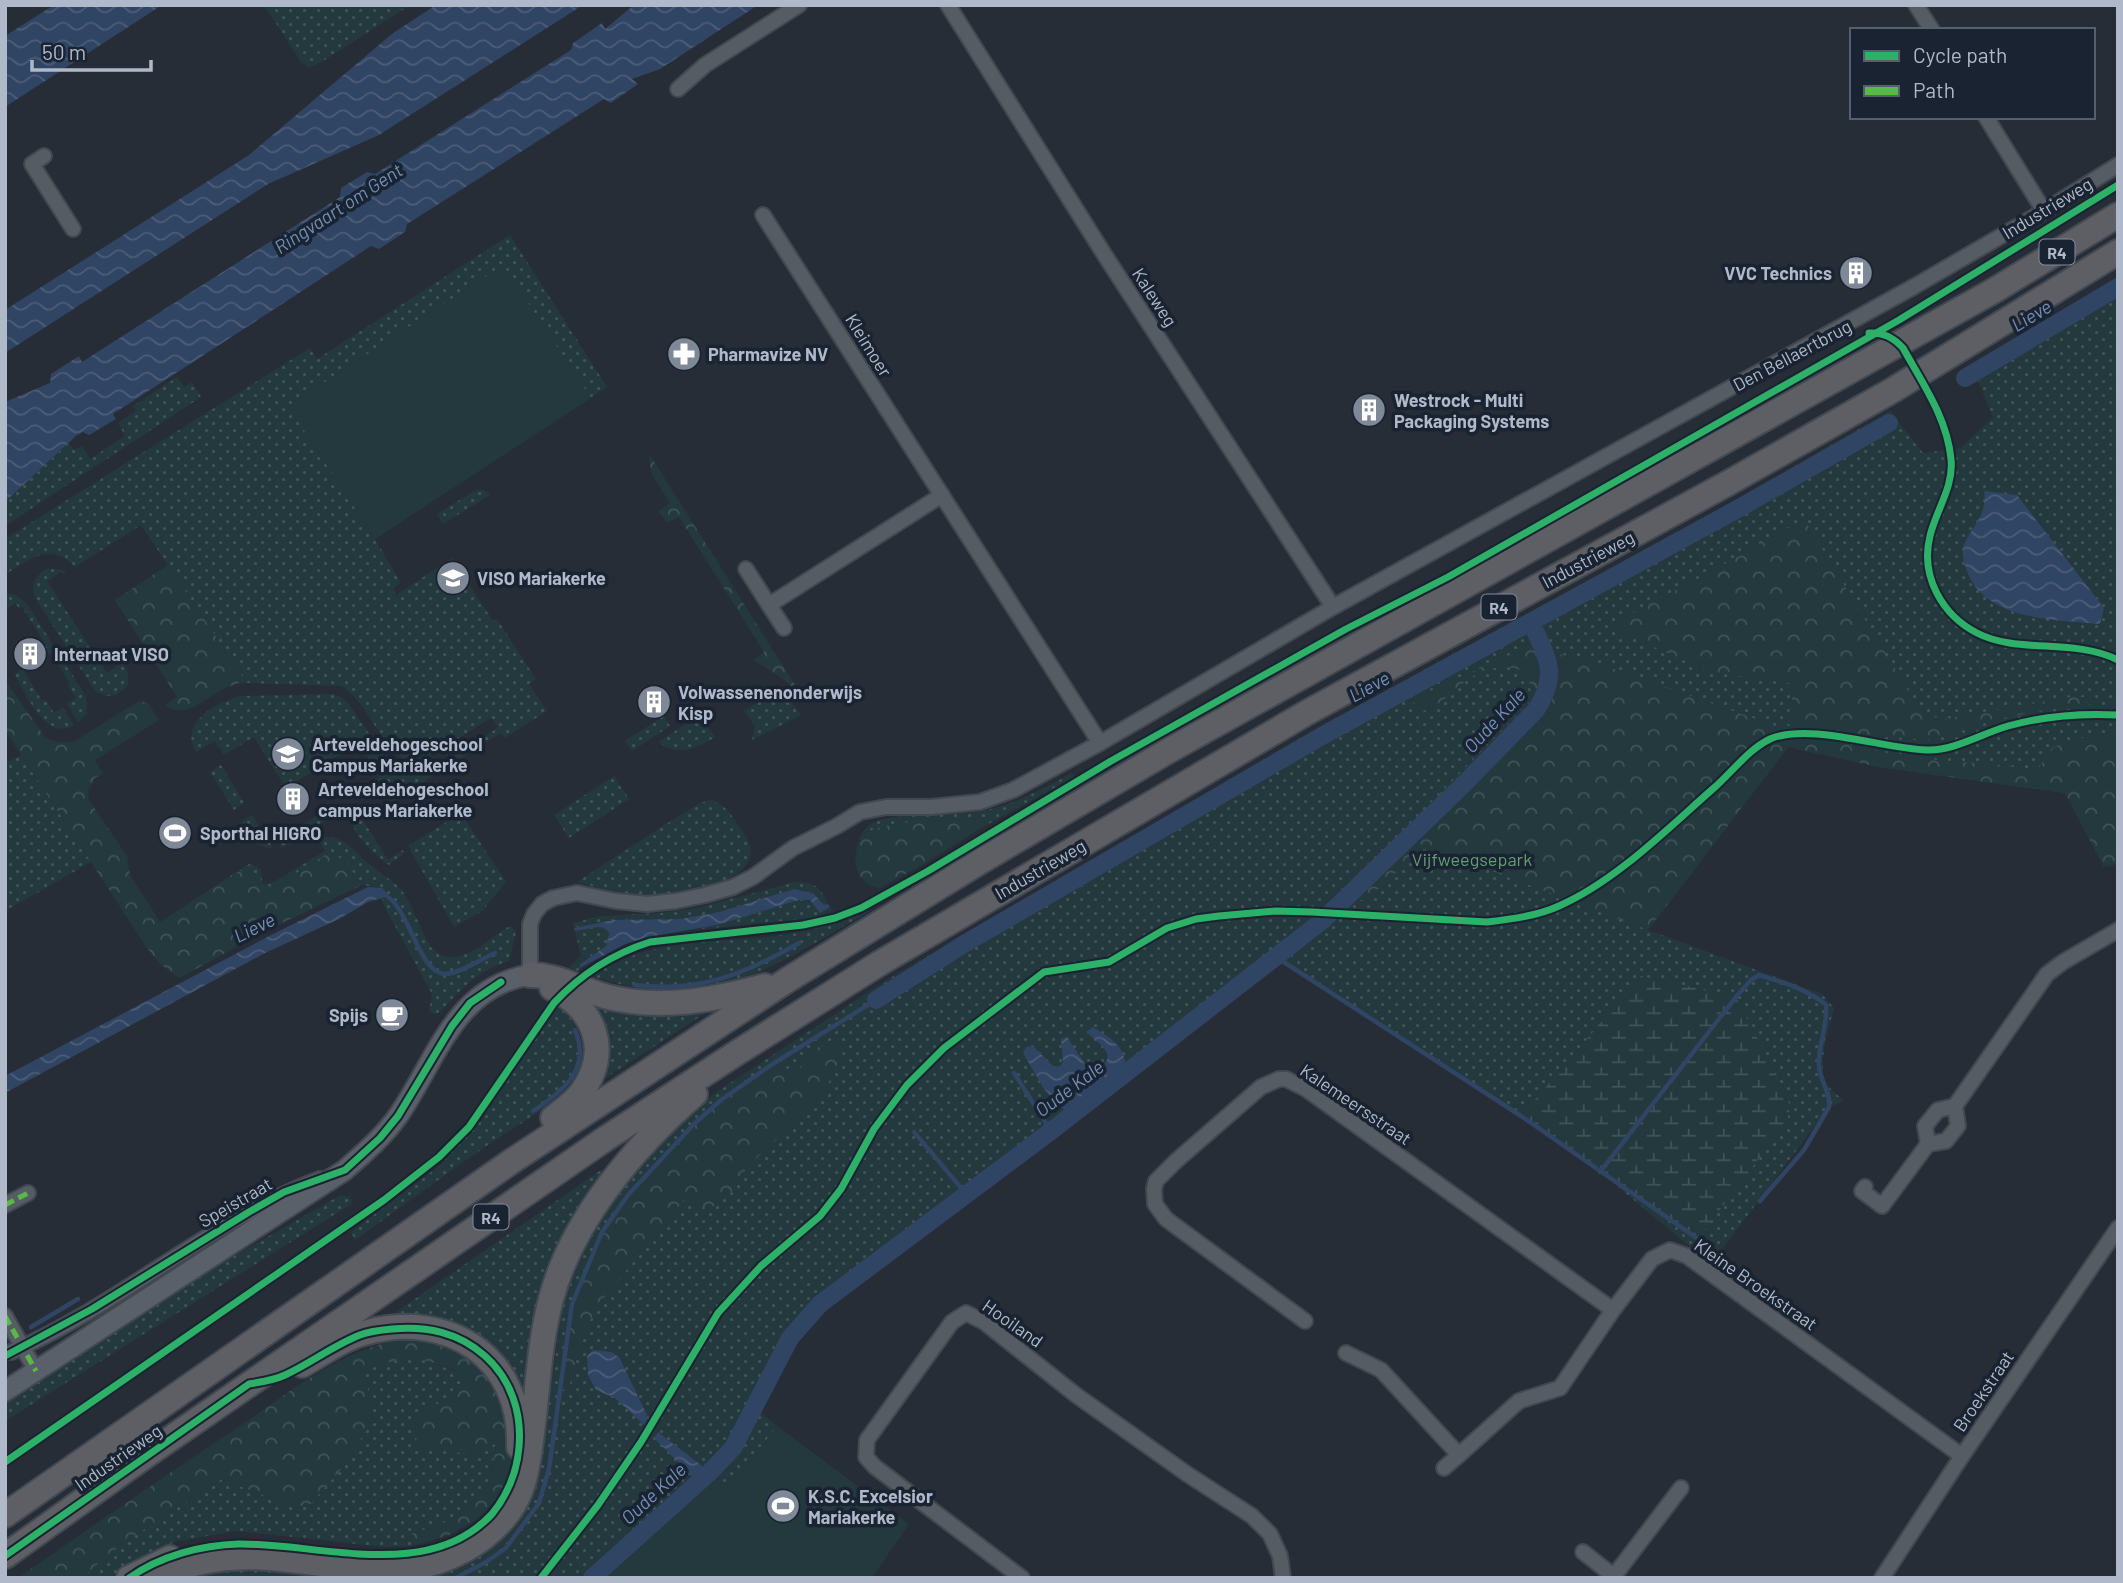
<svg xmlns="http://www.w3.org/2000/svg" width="2123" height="1583" font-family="Barlow,sans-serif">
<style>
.grass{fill:url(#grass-dots)}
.forest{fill:url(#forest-crowns)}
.wetland{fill:url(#wetland-marsh)}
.garden{fill:#23393d}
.water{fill:url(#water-waves)}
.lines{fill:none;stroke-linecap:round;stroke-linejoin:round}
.stream{stroke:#304463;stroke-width:4.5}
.canal{stroke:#304463;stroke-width:18}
.street-casing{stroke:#434850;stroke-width:18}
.secondary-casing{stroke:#434850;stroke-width:23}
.highway-casing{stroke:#434952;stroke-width:28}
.street{stroke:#565c64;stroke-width:14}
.secondary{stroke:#5a6069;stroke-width:19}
.highway{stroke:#5d5f64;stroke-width:24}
.quiet{stroke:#58b947;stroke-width:5;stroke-dasharray:10 5;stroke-linecap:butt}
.cycleway-casing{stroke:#192332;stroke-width:11}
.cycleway{stroke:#2db169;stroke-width:7}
.labels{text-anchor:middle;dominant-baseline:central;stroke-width:7;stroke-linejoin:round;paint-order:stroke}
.shield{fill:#192332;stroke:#828c9c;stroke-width:2}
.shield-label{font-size:16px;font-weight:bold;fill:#afb9c9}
.street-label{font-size:18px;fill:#afb9c9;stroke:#192332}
.poi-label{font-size:18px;font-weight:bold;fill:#afb9c9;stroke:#192332;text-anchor:start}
.park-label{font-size:18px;fill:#639d72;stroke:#192332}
.water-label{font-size:19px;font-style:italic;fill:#748eb4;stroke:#192332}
</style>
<defs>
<pattern id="grass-dots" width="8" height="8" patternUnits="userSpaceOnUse" patternTransform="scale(1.75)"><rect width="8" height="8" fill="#23393d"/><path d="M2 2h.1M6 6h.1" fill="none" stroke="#405458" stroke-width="1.8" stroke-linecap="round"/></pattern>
<pattern id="forest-crowns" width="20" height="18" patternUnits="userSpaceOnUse" patternTransform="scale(1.75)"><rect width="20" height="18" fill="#23393d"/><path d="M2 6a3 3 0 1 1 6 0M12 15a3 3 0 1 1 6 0" fill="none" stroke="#405458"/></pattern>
<pattern id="wetland-marsh" width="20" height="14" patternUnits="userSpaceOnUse" patternTransform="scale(1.75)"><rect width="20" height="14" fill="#23393d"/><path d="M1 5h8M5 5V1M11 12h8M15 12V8" fill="none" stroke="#405458"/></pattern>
<pattern id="water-waves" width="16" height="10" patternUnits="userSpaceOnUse" patternTransform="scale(1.75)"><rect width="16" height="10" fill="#304463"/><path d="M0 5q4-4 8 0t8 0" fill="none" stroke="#4b5d78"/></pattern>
</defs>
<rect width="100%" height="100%" fill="#272d37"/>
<g class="grass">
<path d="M264,5h146l-90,58 -11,4 -8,-5z"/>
<path d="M510,235l97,152 -232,152 26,44 -8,5 3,7 56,-37 41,63 4,-2 39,60 -7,5 18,27 -42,27 -4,-5 -109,69 -5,-8 -10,6 -5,-9 8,-5 -2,-5 -10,6 -1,-2 13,-9 -21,-33 -73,45 -32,-51 -30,18 -9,-14 -19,11c-18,-29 20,-49 44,-56l94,-2 7,3 7,6 41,60c28,20 47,4 71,-11 13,-8 27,-16 38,-25l-7,-9 -65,40 -18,3c-26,-8 -40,-61 -67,-75l-94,-3 -106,-158 -66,42c-25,-26 -46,-8 -70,8v-36l305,-191 7,11z"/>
<path d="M2118,278l-2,586 -12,3 -39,-74 -186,-26 -91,-20 -140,183 174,64 12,14c-5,22 -16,51 -9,73 3,7 13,14 19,20l-15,6 -118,157 -111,-92 -79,-56 -245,-159 -225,174 -231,173 -30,34 -36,69 23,19 -46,61 -17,-11 -109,102h-188l12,-2 28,-9 24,-13 49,-55 10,-32 23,-165 31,-75 36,-50 57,-60 28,-24 175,-115 427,-250 422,-230 151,-87 33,42 38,-5 32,-31 -19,-46z"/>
<path d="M177,377l7,10 8,-5 9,15 -196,129v-24l64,-59 5,7 8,-4 8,13 35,-23 -7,-13 18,-12 -3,-5z"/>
<path d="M476,490h8l6,5 -47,29 -6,-10z"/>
<path d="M47,569h13l6,3 -3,2 -2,-2 -14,9 60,92 16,-11 5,11v12c-10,11 -20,15 -33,6l-58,-90c-7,-13 -4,-25 10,-32z"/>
<path d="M5,594l11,1 11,9 59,92 1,18 -9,8 -11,-18 9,-6 -8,-12 2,-2 -19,-31 -3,2 -7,-11 3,-2 -22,-35 -3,1 -4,-5 -10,8z"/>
<path d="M23,669l19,32 3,-2 9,14 9,-6 11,18c-28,18 -48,-32 -60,-51z"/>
<path d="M778,690l8,6 15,19 -49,25 3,-14 -11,-15z"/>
<path d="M700,715l15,22c-19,12 -37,20 -57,5z"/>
<path d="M664,716l6,10 -38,25 -7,-10z"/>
<path d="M21,755l70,107 -86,49v-148z"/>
<path d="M221,765l23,38 -10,7 -24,-38z"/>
<path d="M1072,773l2,4 -93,51 -5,-9c-37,3 -82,-1 -115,16 3,-5 6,-9 11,-12 27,-12 82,-5 115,-13 31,-7 57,-22 85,-37z"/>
<path d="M614,776l15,23 -60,39 -15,-23z"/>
<path d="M711,800c15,4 21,17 30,29 43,55 -72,68 -105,66 -19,-1 -41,-8 -59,-13l89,-58 34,-21z"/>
<path d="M357,811l31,49 15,-10 1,3 -15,12c-16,-12 -36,-29 -39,-49z"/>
<path d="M321,813l5,7 -44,28 -4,-7z"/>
<path d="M461,813l45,69 -24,29 -28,16 -46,-81z"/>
<path d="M252,815l19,30 1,4 -15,-5 -16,-22z"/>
<path d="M324,837c22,-1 30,15 45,27 11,10 25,16 34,28 6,8 10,20 15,29 5,10 10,26 20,32 21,15 51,-14 68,-25l5,-2 5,6 -7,29c-36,12 -44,26 -69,51l-5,2 -6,-3 3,-17 -49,-90 -1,-5 4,-2 -10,-10 -14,-2 -17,-23 -15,-10 -56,35c-15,-1 -19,-8 -30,-17l-9,3 16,-10 9,6 3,15 11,-2 51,-31 -7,-12z"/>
<path d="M795,882c19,0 25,4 33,22l-4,2 -12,-14 -18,-3 -75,23 -39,7 -67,1 -39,8 -1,-5 27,-7 61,-3 35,-5z"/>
<path d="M802,899l11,3 7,10 10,-5 3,4 -23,7 -118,12 25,-5z"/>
<path d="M867,910l2,2c-98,55 -161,104 -277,64 65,-43 130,-30 203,-43 25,-4 49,-12 72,-23z"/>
<path d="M598,927l7,1 4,5 -3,13 -26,17 1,6 -4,2 -8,-4 12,-11 -6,-25z"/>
<path d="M592,1005l124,1 -118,77z"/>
<path d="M558,1006c23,18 32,50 14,76 -14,22 -59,45 -81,61 -46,31 -91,65 -136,97l-4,-8 88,-66 40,-43z"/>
<path d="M601,1170h6l-19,39 -60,209 -15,-40 -130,-57z"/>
<path d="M341,1195l9,2 3,6 -348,218v-18l224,-144z"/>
<path d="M417,1357l45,17 4,7c-6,15 -18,19 -33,25l64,34 -8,45 -23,23 -20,14 -35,12 2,12 -29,1 -147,-16 -59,10 -23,9 -46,28h-28l45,-37 96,-62 61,24c19,-16 74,-53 82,-73 8,-18 3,-42 0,-60l23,-8z"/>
<path d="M234,1569h34l68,9h-147z"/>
</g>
<g class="forest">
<path d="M650,455l152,241 -20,-18 -29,-18 11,-8 -85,-135 -12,6 -8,-12 11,-8c-8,-14 -24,-31 -20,-48z"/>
<path d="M1804,519l119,196 22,4 123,-22h28l1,7 -38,3 -65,13 -67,20 -78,-7c-13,-12 -11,-7 -26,-4 -9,2 -25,-3 -36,-5l8,-40 -85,-12 -103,-46 98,-51z"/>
<path d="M168,565l79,118h-8l-14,5 -33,20c-10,3 -18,4 -27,-3l12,-8 -62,-97z"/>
<path d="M1534,644l23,10 29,5 207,73 113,25 132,12 15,-22 26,-9 39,-3 -2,129 -12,3 -39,-74 -186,-26 -91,-20 -140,183 -228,-86 -10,15 -44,41h-37l62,-57 139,-141c0,-7 1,-15 -1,-22 -8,-19 -40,-13 -54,-5 -21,12 -30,31 -58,38l-4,-9 6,-8z"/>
<path d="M5,680l40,57c9,5 19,7 30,4l64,-40 9,2 11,17 -64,40 8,14 -8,4 -7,13 1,9 38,56 3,19 30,47 75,-49 9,-3c11,9 15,16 30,17l56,-35 16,10 16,23 -82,39 -101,54 -20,-15 -12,-15 -142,-218z"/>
<path d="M977,819l4,9 -57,36 -45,24c-27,-6 -27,-31 -18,-53 33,-17 79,-14 116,-16z"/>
<path d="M834,1040l9,14 -8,19 -22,32 -65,61 -17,27 -20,15 -14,-1 -13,-7 -84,103 -17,30 -14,55 -3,3 -7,-3c4,-28 5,-58 14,-85 32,-105 111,-177 198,-238l27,6 19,-23z"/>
<path d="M397,1340h21l25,3 29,14 29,36 12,60 -5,25 -14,24 -18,18 -27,15 -36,11 -2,-12 35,-12 20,-14 23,-23 8,-43 -18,14 -56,-9 -11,-13 3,-13c6,-5 12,-12 19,-15 14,-8 26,-9 32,-25 -5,-8 -10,-10 -18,-13 -36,-14 -48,-10 -83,2 3,18 8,43 0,61 -13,29 -36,52 -57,76l-25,-4 -61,-24 -96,62 -45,37h-63c75,-52 149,-104 225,-154 48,-33 96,-72 154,-84z"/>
</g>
<path class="wetland" d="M1641,976l95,21 50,96 4,14 -3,14 -89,118 -177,-123z"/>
<g class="garden">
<path d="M503,265l88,133 -216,141 -87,-133z"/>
<path d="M777,1426l132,98 -37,54h-267l109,-102 17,11z"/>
</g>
<g class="water">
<path d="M54,5h108l-157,102v-71z"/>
<path d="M436,5h147l-204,130 -111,49 -263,169v-43l244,-155 144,-122z"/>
<path d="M634,5h124l-98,64 -28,10 6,5 -27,19 -7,-4 -197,125 -2,8 -26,17 -8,-3 -258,168 3,5 -27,16 -6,-3 -6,3 -72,67v-100l45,-19 1,-9 28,-18 3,6 258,-165 1,-9 26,-16 8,2 196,-124 2,-7 29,-20 3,6z"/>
<path d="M1984,491l33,4 87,113 -4,16c-43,-4 -115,-3 -133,-53 -3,-8 -6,-17 -3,-26 9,-22 23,-27 20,-54z"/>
<path d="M368,887l14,1 4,4v5l-18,5 -29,17 -74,34 -260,140v-17l270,-143z"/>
<path d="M794,889l19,4 11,12 4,-1 2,3 -10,6 -10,-13h-11l-82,25 -69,12 -23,7 -45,24v-4l26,-18 3,-13 -4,-5 -7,-1 -23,4 -1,-3 39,-8 67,-1 39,-7z"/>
<path d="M1093,1027c22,14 31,18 34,45l-57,44 -26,-27 -21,-36 3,-6 7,-1 21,21 6,-1 3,-4 -2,-23 6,-2 24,36c30,-15 14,-25 -5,-41z"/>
<path d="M593,1350l18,2 8,5 29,60 -4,8 -29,-27 -19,-8 -8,-15 -1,-19z"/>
<path d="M658,1432l52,40 -12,10 -44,-44z"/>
</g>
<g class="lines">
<g class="stream">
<path d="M382,893c27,11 36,79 62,81 13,1 39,-16 51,-21"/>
<path d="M1276,957l245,159 177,123"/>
<path d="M635,985c64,8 110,-11 164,-42"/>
<path d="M1014,1073l37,58"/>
<path d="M533,1111c29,-19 59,-42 42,-81"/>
<path d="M914,1132l53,63"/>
<path d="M1600,1172l136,-175 15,-17 8,-5c23,7 48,14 67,30 2,20 -8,39 -7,60 0,15 12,26 10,42l-25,43 -44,51"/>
<path d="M31,1327l47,-28"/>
<path d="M456,1578l30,-16 20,-14 33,-45 10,-34 23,-165 30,-72 26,-37 66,-71 27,-24 50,-35 105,-65"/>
</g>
<g class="canal">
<path d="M1965,378l153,-91"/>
<path d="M876,1000l88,-56 358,-208 421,-230 146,-83"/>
<path d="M592,1578l118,-106 23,-24 57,-110 30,-34 231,-173 271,-210 141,-136 73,-75c21,-33 14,-48 -2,-81"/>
</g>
<g class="street-casing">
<g id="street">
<path d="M948,5l156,249 229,353"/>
<path d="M1916,5l16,25"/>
<path d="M678,89l27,-24 94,-60"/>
<path d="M1986,117l58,94"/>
<path d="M44,156l-12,8 41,65"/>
<path d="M763,215l337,528"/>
<path d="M746,569l23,36 173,-110"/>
<path d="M769,605l15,23"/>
<path d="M530,975v-51l4,-10 8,-10 11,-6 24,-5 39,8 31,3 29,-3 29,-6 28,-8 20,-10 40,-29 44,-22 23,-14 26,-5h45l49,-5 33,-12 87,-47 233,-136 582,-321 129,-75 74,-46"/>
<path d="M1955,1106l3,20 -12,15 -18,3 -3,-18 13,-16 17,-4 92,-132 16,-12 55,-32"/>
<path d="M1865,1187l-3,4 20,15 46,-62"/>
<path d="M5,1205l23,-12"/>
<path d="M5,1316l31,55"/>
<path d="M1305,1321l-139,-102 -11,-15 -1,-15 2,-8 20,-20 85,-74 18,-8h7l20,10 307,221"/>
<path d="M11,1352c109,-47 198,-131 309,-173"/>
<path d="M1346,1353l35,17 78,85 60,-54 41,-13 53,-78 39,-51 18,-9 17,6 275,200"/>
<path d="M1444,1468l15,-13"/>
<path d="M1583,1552l33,26"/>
<path d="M1614,1576l67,-88"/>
<path d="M1022,1578l-147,-111 -9,-10 1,-17 85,-118 14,-9 18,9 92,73 111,79 65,42 18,18 10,22 3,22"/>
<path d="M1882,1578l80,-122 156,-228"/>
</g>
</g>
<g class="secondary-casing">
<path id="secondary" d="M5,1391l340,-221c19,-17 38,-33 53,-54 38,-55 57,-130 132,-141"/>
</g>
<g class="highway-casing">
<g id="highway">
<path d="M530,975c28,0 51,15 78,22 53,13 106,3 157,-11"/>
<path d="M552,988c43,20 59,63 30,104 -8,11 -19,18 -29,26"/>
<path d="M302,1365c19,-11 40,-26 62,-32 83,-24 159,24 155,114"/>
<path d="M5,1515l507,-354 277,-182 192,-118 187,-110 827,-461 123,-75"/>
<path d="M5,1556l143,-102 457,-315 130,-85 145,-91 428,-251 422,-230 163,-92 225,-138"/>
<path d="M129,1578l41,-20"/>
<path d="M155,1578c35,-17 75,-23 114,-20 59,4 126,24 183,-2 28,-12 56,-35 68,-64 8,-21 10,-44 13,-67 5,-41 7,-85 18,-126 21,-79 83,-152 144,-205"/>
</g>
</g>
<use href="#street" class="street"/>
<use href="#secondary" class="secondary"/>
<use href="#highway" class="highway"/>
<g class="quiet">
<path d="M5,1205l23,-12"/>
<path d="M5,1316l31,55"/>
</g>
<g class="cycleway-casing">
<g id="cycleway">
<path d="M1869,333c14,-1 24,4 34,15 20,36 44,70 48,111 3,28 -15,51 -21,77 -10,40 12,79 47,97 40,21 97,5 141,27"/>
<path d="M5,1356l87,-47 157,-97 35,-20 61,-22 35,-32 18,-22 54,-90 18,-23 31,-21"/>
<path d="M5,1462l379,-262 55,-43 30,-30 85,-124c27,-29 58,-49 96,-61l153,-17 32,-7 26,-10 67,-37 183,-110 235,-132 102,-52 451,-257 219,-135"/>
<path d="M5,1556l244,-172c12,-2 26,-4 36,-9 26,-12 49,-30 75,-40 10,-4 21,-5 32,-6 35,-3 66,3 93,27 26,23 37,57 34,91 -2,25 -11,47 -27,67 -64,69 -172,29 -253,30 -38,1 -79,12 -110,34"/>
<path d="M541,1578l57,-73 43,-63 77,-129 43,-47 59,-50 21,-27 33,-60 33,-44 37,-37 100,-76 65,-10 58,-34 29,-9 23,-3 57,-5 36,1 175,10c25,-3 50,-6 72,-16 57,-25 109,-78 156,-119 17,-15 34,-38 55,-48 39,-17 114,10 157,11 27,1 56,-17 81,-24 36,-10 73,-13 110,-11"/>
</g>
</g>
<use href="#cycleway" class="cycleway"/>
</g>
<defs>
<g id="building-disc" transform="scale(1.75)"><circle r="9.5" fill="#7f8896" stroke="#192332"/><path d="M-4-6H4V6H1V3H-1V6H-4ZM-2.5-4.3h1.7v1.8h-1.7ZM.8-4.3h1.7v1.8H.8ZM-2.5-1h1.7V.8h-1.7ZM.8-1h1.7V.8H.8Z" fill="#fff"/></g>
<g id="pharmacy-disc" transform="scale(1.75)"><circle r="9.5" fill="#7f8896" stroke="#192332"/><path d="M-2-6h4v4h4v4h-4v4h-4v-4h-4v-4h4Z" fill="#fff"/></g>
<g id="school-disc" transform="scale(1.75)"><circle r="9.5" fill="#7f8896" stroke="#192332"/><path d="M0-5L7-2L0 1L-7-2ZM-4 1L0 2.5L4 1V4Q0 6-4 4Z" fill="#fff"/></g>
<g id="university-disc" transform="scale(1.75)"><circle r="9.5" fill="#7f8896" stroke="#192332"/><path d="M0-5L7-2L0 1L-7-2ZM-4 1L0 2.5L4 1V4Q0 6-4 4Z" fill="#fff"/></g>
<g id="stadium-disc" transform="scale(1.75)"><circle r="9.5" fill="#7f8896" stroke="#192332"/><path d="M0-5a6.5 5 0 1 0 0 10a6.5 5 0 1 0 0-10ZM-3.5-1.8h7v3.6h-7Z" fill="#fff"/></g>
<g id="cafe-disc" transform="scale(1.75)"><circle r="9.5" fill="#7f8896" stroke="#192332"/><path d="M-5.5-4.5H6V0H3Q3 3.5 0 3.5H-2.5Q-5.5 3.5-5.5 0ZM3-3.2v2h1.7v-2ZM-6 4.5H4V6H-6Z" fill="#fff"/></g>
</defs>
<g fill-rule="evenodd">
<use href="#building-disc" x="1856" y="273"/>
<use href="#pharmacy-disc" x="684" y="354"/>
<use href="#building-disc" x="1369" y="410"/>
<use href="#school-disc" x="453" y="578"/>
<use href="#building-disc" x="30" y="654"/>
<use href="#building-disc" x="654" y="702"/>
<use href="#university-disc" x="288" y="754"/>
<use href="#building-disc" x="293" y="799"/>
<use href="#stadium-disc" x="175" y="833"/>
<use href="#cafe-disc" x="392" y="1015"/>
<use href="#stadium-disc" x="783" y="1506"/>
</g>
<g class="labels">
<g class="shield">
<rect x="2039.5" y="239.5" width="35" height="25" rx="5"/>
<rect x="1481.5" y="594.5" width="35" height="25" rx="5"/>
<rect x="473.5" y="1204.5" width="35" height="25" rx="5"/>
</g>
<g class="shield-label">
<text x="2057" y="252">R4</text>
<text x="1499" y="607">R4</text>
<text x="491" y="1217">R4</text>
</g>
<g class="street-label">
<text transform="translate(2047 208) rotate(-31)">Industrieweg</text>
<text transform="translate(1155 297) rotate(57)">Kaleweg</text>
<text transform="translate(869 345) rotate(58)">Kleimoer</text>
<text transform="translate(1792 355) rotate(-28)">Den Bellaertbrug</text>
<text transform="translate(1588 559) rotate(-28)">Industrieweg</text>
<text transform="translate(1040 869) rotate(-30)">Industrieweg</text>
<text transform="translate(1356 1104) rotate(34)">Kalemeersstraat</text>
<text transform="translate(235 1202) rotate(-30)">Speistraat</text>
<text transform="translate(1756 1284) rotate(35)">Kleine Broekstraat</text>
<text transform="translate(1013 1323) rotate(35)">Hooiland</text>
<text transform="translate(1983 1391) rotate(-56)">Broekstraat</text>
<text transform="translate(118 1457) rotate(-35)">Industrieweg</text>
</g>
<g class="poi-label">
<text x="1832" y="273" text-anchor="end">VVC Technics</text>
<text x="708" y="354">Pharmavize NV</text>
<text x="1394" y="400">Westrock - Multi<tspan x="1394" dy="21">Packaging Systems</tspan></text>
<text x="477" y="578">VISO Mariakerke</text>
<text x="54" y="654">Internaat VISO</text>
<text x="678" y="692">Volwassenenonderwijs<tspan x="678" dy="21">Kisp</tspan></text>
<text x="312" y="744">Arteveldehogeschool<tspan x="312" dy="21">Campus Mariakerke</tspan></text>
<text x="318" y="789">Arteveldehogeschool<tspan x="318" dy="21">campus Mariakerke</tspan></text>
<text x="200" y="833">Sporthal HIGRO</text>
<text x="368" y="1015" text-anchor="end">Spijs</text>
<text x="808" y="1496">K.S.C. Excelsior<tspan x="808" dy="21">Mariakerke</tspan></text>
</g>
<g class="park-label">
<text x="1472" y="859">Vijfweegsepark</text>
</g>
<g class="water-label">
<text transform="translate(338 208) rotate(-33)">Ringvaart om Gent</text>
<text transform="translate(2031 315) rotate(-31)">Lieve</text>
<text transform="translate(1369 686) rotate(-29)">Lieve</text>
<text transform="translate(1494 720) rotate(-47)">Oude Kale</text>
<text transform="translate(254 927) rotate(-26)">Lieve</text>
<text transform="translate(1069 1088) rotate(-37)">Oude Kale</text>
<text transform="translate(653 1493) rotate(-43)">Oude Kale</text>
</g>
</g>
<rect width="2123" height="1583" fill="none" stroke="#afb9c9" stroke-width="14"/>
<rect x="1850" y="28" width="245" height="91" fill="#192332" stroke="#555f6e" stroke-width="2"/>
<rect x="1864" y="51" width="35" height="10" fill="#2db169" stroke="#555f6e" stroke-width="2"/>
<text x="1913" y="63" font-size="21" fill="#afb9c9">Cycle path</text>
<rect x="1864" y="86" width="35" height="10" fill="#58b947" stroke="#555f6e" stroke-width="2"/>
<text x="1913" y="98" font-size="21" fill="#afb9c9">Path</text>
<path d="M32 60v10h119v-10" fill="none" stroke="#afb9c9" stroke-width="3.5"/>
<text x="42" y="60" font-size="21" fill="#afb9c9" stroke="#192332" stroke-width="5" paint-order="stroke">50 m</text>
</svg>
